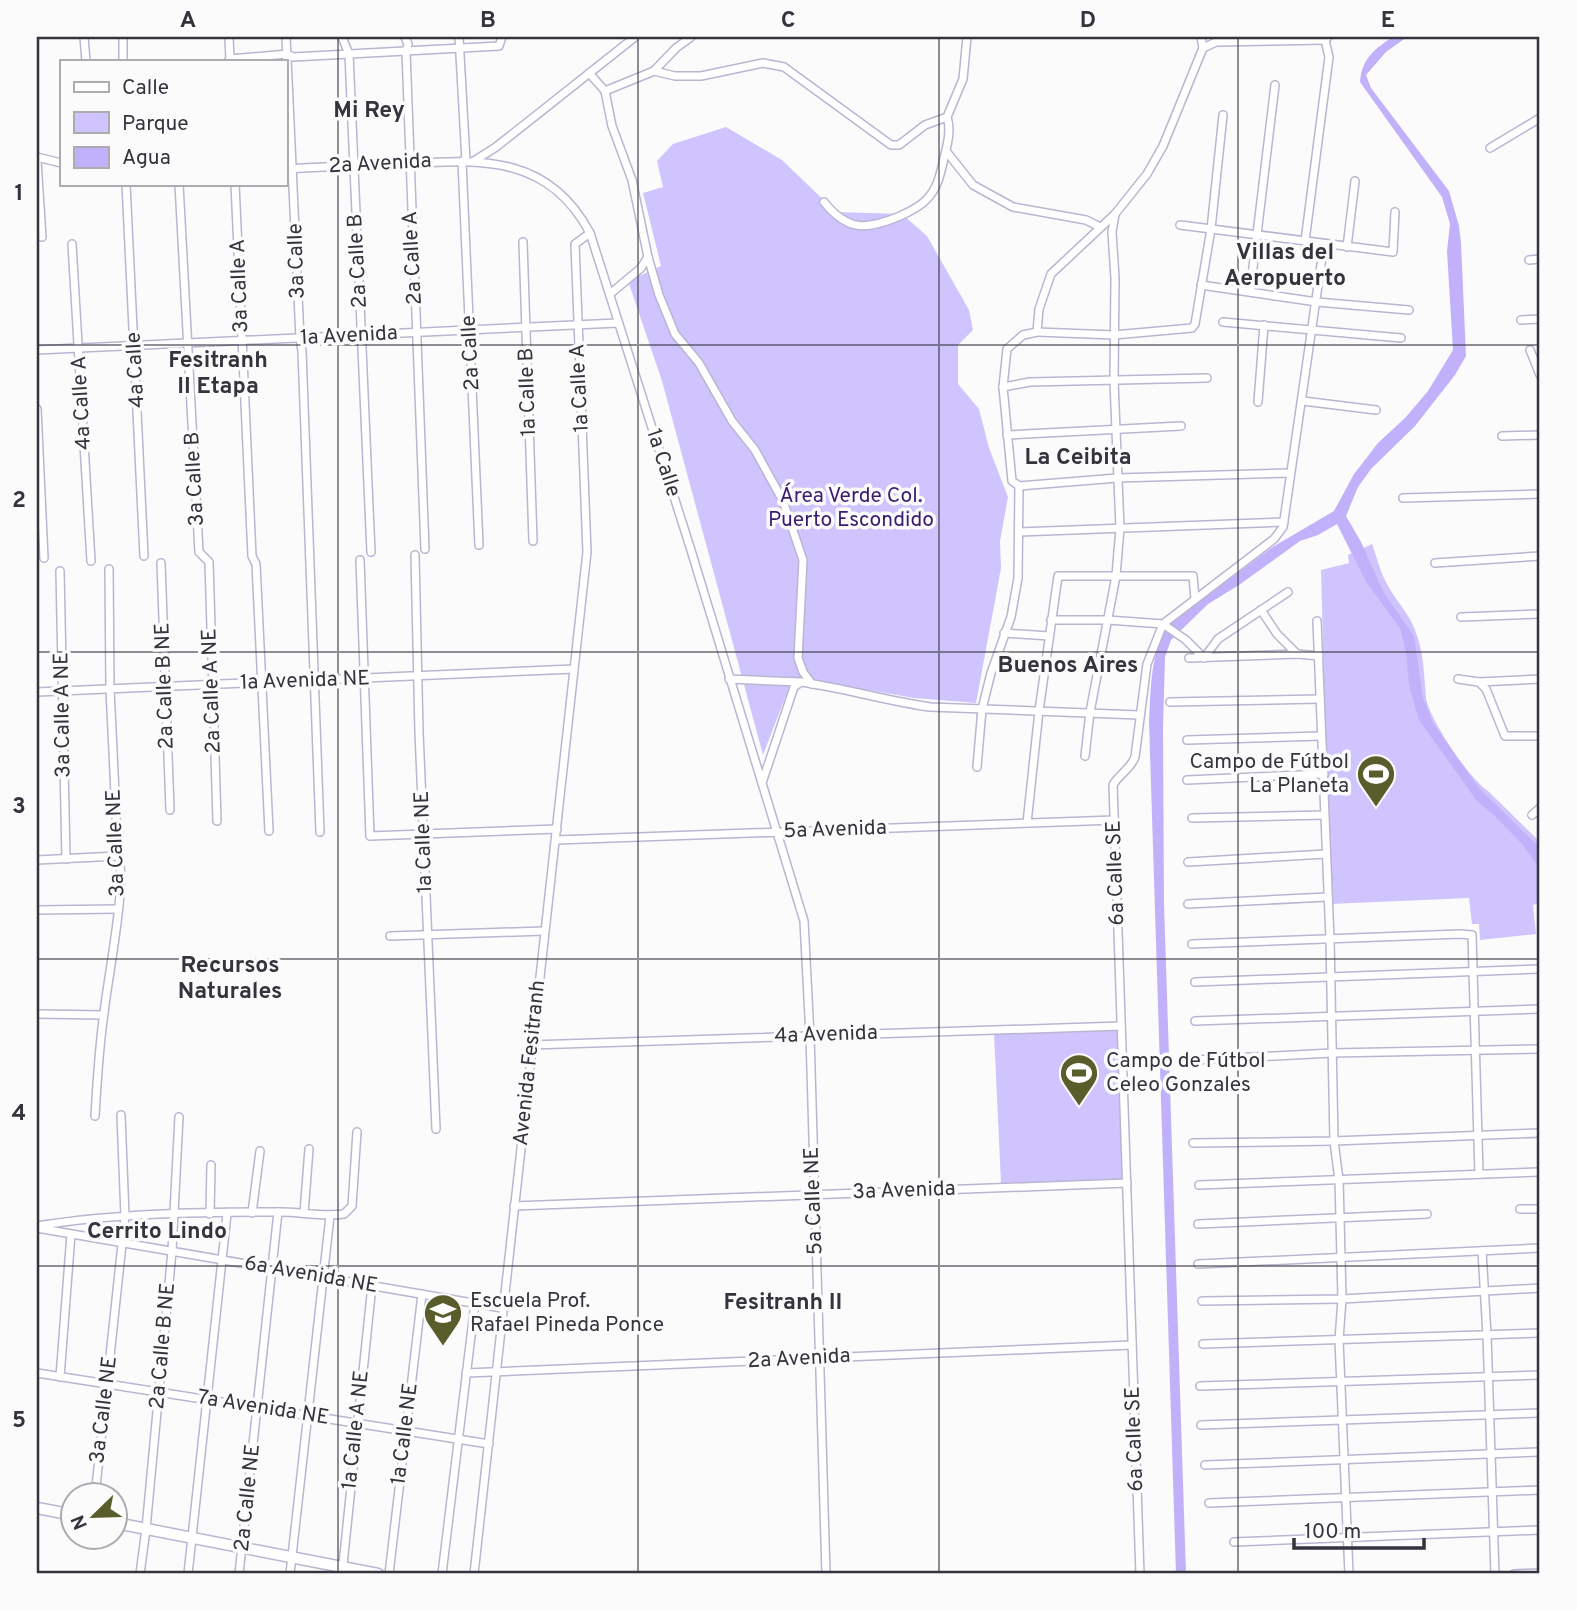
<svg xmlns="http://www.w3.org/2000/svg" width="1577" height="1611" font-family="Overpass,sans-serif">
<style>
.green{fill:#cfc4fd}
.water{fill:#c1b1fb}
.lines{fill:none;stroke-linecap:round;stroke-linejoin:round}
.street-casing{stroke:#bab5d1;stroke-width:10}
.secondary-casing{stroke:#bab5d1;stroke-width:13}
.street{stroke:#fff;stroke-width:7}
.secondary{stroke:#fff;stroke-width:10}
.grid{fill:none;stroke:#35333e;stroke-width:2;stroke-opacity:0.55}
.labels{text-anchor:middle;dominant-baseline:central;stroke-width:7;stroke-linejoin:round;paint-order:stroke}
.street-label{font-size:21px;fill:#35333e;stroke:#fbfbfb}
.park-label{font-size:21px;fill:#391c6f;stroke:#fbfbfb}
.poi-label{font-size:21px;fill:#35333e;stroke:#fbfbfb;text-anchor:start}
.neighbourhood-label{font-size:23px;font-weight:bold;fill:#35333e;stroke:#fbfbfb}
.neatline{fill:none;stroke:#35333e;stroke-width:2.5}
.grid-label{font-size:23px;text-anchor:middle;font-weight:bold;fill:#35333e}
</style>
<rect width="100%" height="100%" fill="#fbfbfb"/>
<g class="green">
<path d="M726,127l56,33 54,52 66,2 25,22 42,74 4,20 -15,15v39l21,25 10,39 19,49 -8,44 1,27 -25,135 -62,-5 -121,-21 -30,78 -101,-374 -34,-100 33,-15 -18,-73 20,-6 -6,-26 16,-17z"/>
<path d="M1372,544c5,13 8,28 15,40 8,16 22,29 28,46 9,22 9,45 11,68 3,21 44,82 62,93l52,51v61l-7,2 3,29 -56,6 -1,-16h-7l-3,-26 -139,6 -9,-334 28,-7 -1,-8z"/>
<path d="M1121,1028l5,152 -125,3 -7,-150z"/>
</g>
<path class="water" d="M1392,37h15l-21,15 -20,23 5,13 78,103 10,35 2,17 5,113 -11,19 -40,51 -44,43 -13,18 -12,29 15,26 23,51 30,43 9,62 10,25 46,65 61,60v21l-17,-24 -27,-28 -19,-16 -58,-81 -10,-35 -3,-33 -6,-24 -34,-46 -29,-58 -19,11 -18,6 -61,44 -31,19 -37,36 -6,17 -2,70 1,177 22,670h-10l-27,-853c2,-32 1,-70 20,-97l102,-76 63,-37 20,-37 24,-31 28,-26 22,-26 25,-41 -6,-99 3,-27 -8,-27 -82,-115c2,-24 14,-32 32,-45z"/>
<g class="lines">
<g class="street-casing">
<g id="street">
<path d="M84,37l2,24"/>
<path d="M123,37v24"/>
<path d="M229,37l1,22"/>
<path d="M286,37l14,301 2,13 18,481"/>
<path d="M342,37l7,17 22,498"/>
<path d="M405,37l3,7 -2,8 19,497"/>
<path d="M459,37l7,124"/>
<path d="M1203,48l13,-6 109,-2 3,-3"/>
<path d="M228,61l2,-2 57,-5 6,3 206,-11 3,-9"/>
<path d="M654,71l22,-23 15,-11"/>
<path d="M589,73l16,18 7,35 20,54 16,77 -7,11 -31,26"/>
<path d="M605,91l49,-20 21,5h26l62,-13 21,4 107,78h8l26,-20 22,-8c4,12 1,25 -2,37 -4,16 -6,33 -18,45 -7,8 -18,13 -27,17 -33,14 -52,16 -76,-14"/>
<path d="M947,117l16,-38 4,-42"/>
<path d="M1490,148l50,-30"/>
<path d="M946,151l27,34 40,22 73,13 14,7"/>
<path d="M37,157l24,6"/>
<path d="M37,161l5,76"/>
<path d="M462,161l17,384"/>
<path d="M474,161l22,-14 139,-110"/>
<path d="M285,169c38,-2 75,-4 113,-5 79,-4 149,-12 192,69l100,314 114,374 6,115 16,538"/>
<path d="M126,184l18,372"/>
<path d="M179,184l20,368 10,10 8,259"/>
<path d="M235,184l17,372 4,8 13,267"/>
<path d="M1180,225l213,27 2,-40"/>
<path d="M1305,241l24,-184 -4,-17"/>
<path d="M523,242l10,299"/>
<path d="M72,244l19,317"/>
<path d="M1347,247l8,-66"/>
<path d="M648,257l11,38 16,39 24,29 33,58 23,29 28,51 20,59 -5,98 5,14 9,12"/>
<path d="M1529,260l11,-1"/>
<path d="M1201,285l116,17 92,8"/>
<path d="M1250,292l25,-207"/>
<path d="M1521,320l19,-1"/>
<path d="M1223,322l178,16"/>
<path d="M1037,332l77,3 78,-7 3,-4 16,-95 12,-114"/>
<path d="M37,350l581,-27"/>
<path d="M1530,350l10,25"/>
<path d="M1003,387l27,-5 177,-4"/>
<path d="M1303,401l73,9"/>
<path d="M1258,402l6,-77"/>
<path d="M37,409l7,149"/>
<path d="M1007,435l174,-9"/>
<path d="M1502,436l38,-1"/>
<path d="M1019,486l98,-8 173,-5"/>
<path d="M1403,498l137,-4"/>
<path d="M1019,532l265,-10"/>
<path d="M415,555l4,177 17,397"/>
<path d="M360,560l10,276 187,-7"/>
<path d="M161,563l9,247"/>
<path d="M1435,563l105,-7"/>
<path d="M60,571l6,288"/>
<path d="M1261,610l16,24 20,20"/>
<path d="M1461,617l79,-3"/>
<path d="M1051,620h57l55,4 23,16 18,18 14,-19 70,-47"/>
<path d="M1317,621l13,318 4,202 5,39 1,38 2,81 -3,41 10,234"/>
<path d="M1004,633l45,3"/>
<path d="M1189,658l108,-4 22,2"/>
<path d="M729,679l71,3"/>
<path d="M1458,679l21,3 7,7 19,47h35"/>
<path d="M1479,682l61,-3"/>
<path d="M37,692l537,-23"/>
<path d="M1170,702l150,-3"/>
<path d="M1187,740l134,-4"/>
<path d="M1085,756l5,-44 26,-136 4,-48 -6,-147 1,-103 -3,-46 3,-18"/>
<path d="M977,767l5,-58 9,-36 20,-56 7,-39 1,-92 -7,-5 -9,-94 4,-38 16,-14 14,-3 2,-23 12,-35 64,-60 32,-40 16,-28 40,-98 -2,-11"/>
<path d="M1187,780l137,-6"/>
<path d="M762,783l32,-96 7,-5c43,6 86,19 129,25l209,8"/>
<path d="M1532,815l8,-7"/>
<path d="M1192,818l132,-3"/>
<path d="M1027,823l12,-112 19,-135h135l2,23"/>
<path d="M556,840l559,-20"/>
<path d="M37,860l81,-4"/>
<path d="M1188,862l138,-8"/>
<path d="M1188,904l139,-7"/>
<path d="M37,910l81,-1"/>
<path d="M390,936l154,-5"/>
<path d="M1192,944l268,-10 12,1 7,239"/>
<path d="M1195,982l345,-13"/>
<path d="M37,1014l66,1"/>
<path d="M1195,1021l345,-12"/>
<path d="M531,1045l590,-19"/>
<path d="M1194,1060l138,-7 208,-4"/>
<path d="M95,1116c2,-34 4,-69 9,-103 3,-31 24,-134 14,-157l-8,-167 -1,-120"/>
<path d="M1193,1143l141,-2 206,-8"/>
<path d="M1199,1185l341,-13"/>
<path d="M514,1206l613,-23"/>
<path d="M1520,1209h20"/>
<path d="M252,1213l8,-62"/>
<path d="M304,1213l5,-64"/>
<path d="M210,1214l1,-49"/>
<path d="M1198,1224l229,-10"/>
<path d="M37,1226c80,-13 162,-14 243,-14 21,0 43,5 64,2l8,-8 5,-74"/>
<path d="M37,1228l465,80"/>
<path d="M1482,1251l5,84 8,239"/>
<path d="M1198,1264l342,-16"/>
<path d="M1202,1301l140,-2 198,-11"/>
<path d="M1203,1344l337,-11"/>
<path d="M37,1373l452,71"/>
<path d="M466,1373l666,-28"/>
<path d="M60,1377l11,-143"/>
<path d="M1200,1386l340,-11"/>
<path d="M1201,1425l339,-12"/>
<path d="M1205,1465l335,-13"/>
<path d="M95,1496l30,-280 -4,-101"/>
<path d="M1209,1503l331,-13"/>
<path d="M1234,1542l306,-12"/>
<path d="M140,1574l6,-45 26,-278 7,-134"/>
<path d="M188,1574l39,-360"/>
<path d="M239,1574l39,-362"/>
<path d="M290,1574l40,-358"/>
<path d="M342,1574l30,-289"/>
<path d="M389,1574l33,-280"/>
<path d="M442,1574l33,-271"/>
<path d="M474,1574l113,-1022 -12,-308 15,-11"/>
<path d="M1140,1574l-27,-789c6,-11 17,-15 22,-28l12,-93 16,-40 111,-85 9,-12 41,-283"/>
<path d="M1514,1574l26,-1"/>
</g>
</g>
<g class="secondary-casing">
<g id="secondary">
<path d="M37,1508l37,7"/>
<path d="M116,1523l262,51"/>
</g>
</g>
<use href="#street" class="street"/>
<use href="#secondary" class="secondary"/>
</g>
<path class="grid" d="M338,37v1537M638,37v1537M939,37v1537M1238,37v1537M37,345h1503M37,652h1503M37,959h1503M37,1266h1503"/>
<defs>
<g id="stadium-pin" transform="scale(2.0125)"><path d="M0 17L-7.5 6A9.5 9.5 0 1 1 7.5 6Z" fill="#585d2b" stroke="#fbfbfb"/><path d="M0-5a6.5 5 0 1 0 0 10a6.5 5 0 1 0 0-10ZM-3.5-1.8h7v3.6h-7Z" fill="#fff"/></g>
<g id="school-pin" transform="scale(2.0125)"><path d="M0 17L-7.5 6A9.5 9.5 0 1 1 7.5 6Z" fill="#585d2b" stroke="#fbfbfb"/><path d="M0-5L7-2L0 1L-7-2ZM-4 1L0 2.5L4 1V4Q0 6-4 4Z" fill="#fff"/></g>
</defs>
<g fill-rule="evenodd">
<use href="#stadium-pin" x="1376" y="774"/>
<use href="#stadium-pin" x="1079" y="1073"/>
<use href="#school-pin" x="443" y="1313"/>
</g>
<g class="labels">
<g class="street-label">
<text transform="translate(380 164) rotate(-3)">2a Avenida</text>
<text transform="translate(413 258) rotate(-93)">2a Calle A</text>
<text transform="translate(297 261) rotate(-92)">3a Calle</text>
<text transform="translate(358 261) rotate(-93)">2a Calle B</text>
<text transform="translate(240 286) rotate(-92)">3a Calle A</text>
<text transform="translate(349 336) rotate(-3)">1a Avenida</text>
<text transform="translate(471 353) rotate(-93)">2a Calle</text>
<text transform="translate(136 370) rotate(-93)">4a Calle</text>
<text transform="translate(580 388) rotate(-93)">1a Calle A</text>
<text transform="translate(528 392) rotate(-92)">1a Calle B</text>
<text transform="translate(82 403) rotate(-93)">4a Calle A</text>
<text transform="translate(663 463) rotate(72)">1a Calle</text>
<text transform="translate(195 479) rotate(-93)">3a Calle B</text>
<text transform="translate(305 681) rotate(-2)">1a Avenida NE</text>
<text transform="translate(165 686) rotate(-92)">2a Calle B NE</text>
<text transform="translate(212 691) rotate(-92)">2a Calle A NE</text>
<text transform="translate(63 715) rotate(-91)">3a Calle A NE</text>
<text transform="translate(835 830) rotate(-2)">5a Avenida</text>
<text transform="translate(424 842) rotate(-92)">1a Calle NE</text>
<text transform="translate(116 843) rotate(-92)">3a Calle NE</text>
<text transform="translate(1116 873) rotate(-92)">6a Calle SE</text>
<text transform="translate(826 1035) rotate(-2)">4a Avenida</text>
<text transform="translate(530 1063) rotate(-84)">Avenida Fesitranh</text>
<text transform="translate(904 1191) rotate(-2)">3a Avenida</text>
<text transform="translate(814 1201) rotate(-92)">5a Calle NE</text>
<text transform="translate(311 1275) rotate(10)">6a Avenida NE</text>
<text transform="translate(163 1346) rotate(-85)">2a Calle B NE</text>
<text transform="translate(799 1359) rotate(-3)">2a Avenida</text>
<text transform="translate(263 1408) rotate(9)">7a Avenida NE</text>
<text transform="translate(104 1410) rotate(-83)">3a Calle NE</text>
<text transform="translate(356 1430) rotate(-84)">1a Calle A NE</text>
<text transform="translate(405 1434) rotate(-83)">1a Calle NE</text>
<text transform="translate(1135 1439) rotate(-92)">6a Calle SE</text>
<text transform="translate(248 1498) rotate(-84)">2a Calle NE</text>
</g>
<g class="park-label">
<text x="851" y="496">Área Verde Col.<tspan x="851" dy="24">Puerto Escondido</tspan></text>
</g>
<g class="poi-label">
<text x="1349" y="762" text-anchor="end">Campo de Fútbol<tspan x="1349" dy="24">La Planeta</tspan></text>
<text x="1106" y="1061">Campo de Fútbol<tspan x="1106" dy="24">Celeo Gonzales</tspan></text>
<text x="470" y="1301">Escuela Prof.<tspan x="470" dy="24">Rafael Pineda Ponce</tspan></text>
</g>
<g class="neighbourhood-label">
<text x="369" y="111">Mi Rey</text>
<text x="1285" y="253">Villas del<tspan x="1285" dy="26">Aeropuerto</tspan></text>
<text x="218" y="361">Fesitranh<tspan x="218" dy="26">II Etapa</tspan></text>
<text x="1078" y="458">La Ceibita</text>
<text x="1068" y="666">Buenos Aires</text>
<text x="230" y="966">Recursos<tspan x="230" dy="26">Naturales</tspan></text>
<text x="157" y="1232">Cerrito Lindo</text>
<text x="783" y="1303">Fesitranh II</text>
</g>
</g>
<rect width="1577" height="1611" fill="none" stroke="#fbfbfb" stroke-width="77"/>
<rect x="60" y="60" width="228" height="126" fill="#fbfbfb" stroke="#acabaf" stroke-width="2"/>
<rect x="74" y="82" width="35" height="10" fill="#ffffff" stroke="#acabaf" stroke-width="2"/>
<text x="122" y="94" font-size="21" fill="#35333e">Calle</text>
<rect x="74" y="112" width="35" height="21" fill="#cfc4fd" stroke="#acabaf" stroke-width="2"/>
<text x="122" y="130" font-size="21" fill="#35333e">Parque</text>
<rect x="74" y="147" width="35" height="21" fill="#c1b1fb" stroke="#acabaf" stroke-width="2"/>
<text x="122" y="164" font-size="21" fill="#35333e">Agua</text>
<g transform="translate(94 1516) rotate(247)"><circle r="33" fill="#fbfbfb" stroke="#acabaf" stroke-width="2"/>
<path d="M0-5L12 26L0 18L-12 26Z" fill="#585d2b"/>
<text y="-10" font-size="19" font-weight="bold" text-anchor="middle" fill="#35333e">N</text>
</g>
<path d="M1294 1538v10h130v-10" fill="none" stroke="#35333e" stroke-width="3.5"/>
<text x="1304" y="1538" font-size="21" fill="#35333e" stroke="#fbfbfb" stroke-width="5" paint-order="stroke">100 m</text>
<rect x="38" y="38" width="1500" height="1534" class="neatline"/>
<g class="grid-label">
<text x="188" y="27">A</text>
<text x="488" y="27">B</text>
<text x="788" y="27">C</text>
<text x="1088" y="27">D</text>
<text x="1388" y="27">E</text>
<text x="19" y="200">1</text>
<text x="19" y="507">2</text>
<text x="19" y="813">3</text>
<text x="19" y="1120">4</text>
<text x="19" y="1427">5</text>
</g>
</svg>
